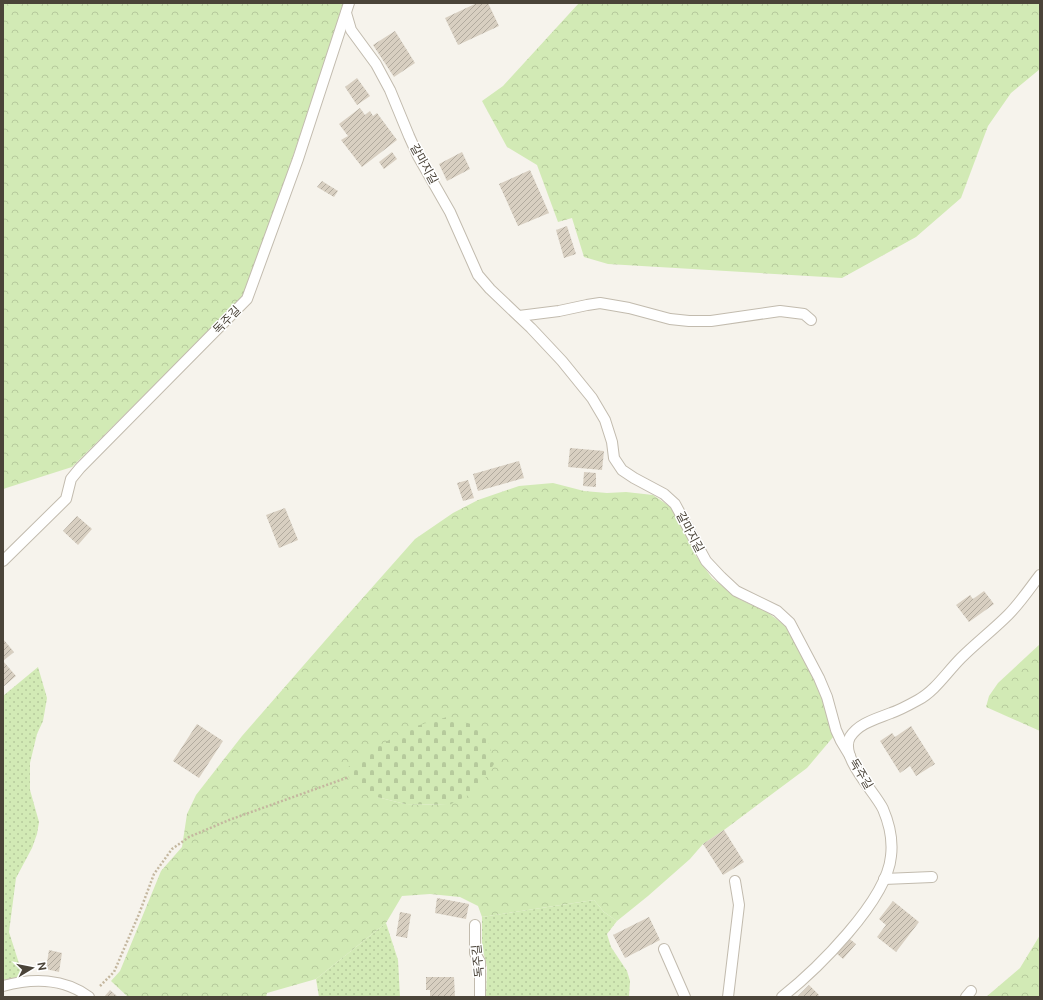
<svg xmlns="http://www.w3.org/2000/svg" width="1043" height="1000" font-family="'Public Sans','Noto Sans KR',sans-serif">
<style>
.grass{fill:url(#grass-dots)}
.forest{fill:url(#forest-crowns);fill-rule:evenodd}
.cemetery{fill:url(#cemetery-stones)}
.building{fill:url(#building-hatch)}
.lines{fill:none;stroke-linecap:round;stroke-linejoin:round}
.service-casing{stroke:#c2bbae;stroke-width:12}
.path{stroke:#c4b79f;stroke-width:2.5;stroke-dasharray:2 2;stroke-linecap:butt}
.service{stroke:#fff;stroke-width:10}
.labels{text-anchor:middle;dominant-baseline:central;stroke-width:3;stroke-linejoin:round;paint-order:stroke}
.street-label{font-size:12px;fill:#4b4439;stroke:#fff}
</style>
<defs>
<pattern id="grass-dots" width="8" height="8" patternUnits="userSpaceOnUse"><rect width="8" height="8" fill="#d2eab5"/><path d="M2 2h.1M6 6h.1" fill="none" stroke="#b6ca9c" stroke-width="1.8" stroke-linecap="round"/></pattern>
<pattern id="forest-crowns" width="20" height="18" patternUnits="userSpaceOnUse"><rect width="20" height="18" fill="#d2eab5"/><path d="M2 6a3 3 0 1 1 6 0M12 15a3 3 0 1 1 6 0" fill="none" stroke="#b6ca9c"/></pattern>
<pattern id="cemetery-stones" width="16" height="16" patternUnits="userSpaceOnUse"><rect width="16" height="16" fill="#d2eab5"/><path d="M2 7V4a2 2 0 0 1 4 0v3zM10 15v-3a2 2 0 0 1 4 0v3z" fill="#b6ca9c"/></pattern>
<pattern id="building-hatch" width="6" height="6" patternUnits="userSpaceOnUse"><rect width="6" height="6" fill="#d8cfc1"/><path d="M-1 1l2-2M0 6l6-6M5 7l2-2" fill="none" stroke="#b1aa9e"/></pattern>
</defs>
<rect width="100%" height="100%" fill="#f6f3ec"/>
<g class="grass">
<path d="M38,667l9,31 -4,23 -6,13 -7,29v27l9,32 -2,12 -5,14 -16,30 -7,54 14,44 -20,4v-284z"/>
<path d="M594,900l10,12 13,9 -10,13 4,13 16,24 3,10 -1,16h-143l1,-30 -5,-20v-30z"/>
<path d="M386,923l12,37 2,37h-81l-3,-18z"/>
</g>
<g class="forest">
<path d="M3,3h341l-55,165 -45,128 -172,171 -69,22z"/>
<path d="M579,3h461v66l-29,24 -23,33 -27,72 -45,39 -74,41 -234,-14 -24,-7 -12,-39 -14,4 -21,-57 -30,-18 -25,-46 21,-15z"/>
<path d="M553,483l31,8 23,2 19,-1 27,3 22,15 19,43 18,25 27,21 28,13 20,15 32,59 15,50 -27,32 -83,62 -21,14 -13,15 -42,37 -31,25 -13,-9 -10,-12 -112,17 -4,-11 -18,-9 -30,-3 -28,2 -16,27 -70,56 -49,14 -1,4h-138l-17,-16 9,-10 41,-100 21,-24 5,-33 9,-19 46,-59 95,-109 78,-88 38,-26 25,-13 41,-14zM377,797l72,8 -44,-1z"/>
<path d="M1040,644v87l-54,-24 3,-11 9,-13z"/>
<path d="M1040,935v62h-54l34,-29z"/>
</g>
<path class="cemetery" d="M447,717l24,7 16,13 7,27 -16,26 -29,15 -44,-1 -28,-7 -24,-13 -4,-7 -2,-9 24,-18 42,-23z"/>
<g class="building">
<path d="M477,3h11l11,23 -41,19 -13,-27z"/>
<path d="M395,31l20,32 -21,14 -21,-32z"/>
<path d="M357,78l13,18 -13,9 -12,-18z"/>
<path d="M360,108l5,7 5,-4 3,5 4,-3 20,27 -35,27 -21,-27 7,-4 -9,-12z"/>
<path d="M392,152l5,7 -13,10 -5,-7z"/>
<path d="M462,152l8,17 -23,12 -8,-17z"/>
<path d="M530,170l19,43 -31,13 -19,-42z"/>
<path d="M322,181l16,10 -4,6 -17,-10z"/>
<path d="M567,226l9,28 -12,4 -8,-28z"/>
<path d="M570,448l34,3 -2,19 -34,-3z"/>
<path d="M519,461l5,17 -46,13 -5,-17z"/>
<path d="M584,472l12,1v14l-13,-1z"/>
<path d="M468,480l6,18 -11,3 -6,-18z"/>
<path d="M285,508l13,32 -19,8 -13,-33z"/>
<path d="M77,516l15,13 -14,16 -15,-14z"/>
<path d="M984,591l10,13 -25,18 -13,-17 14,-10 3,4z"/>
<path d="M3,639l11,13 -11,9 13,15 -13,11z"/>
<path d="M197,724l26,17 -24,37 -26,-17z"/>
<path d="M911,726l24,38 -19,12 -6,-10 -10,7 -20,-32 12,-8 3,4z"/>
<path d="M724,830l20,32 -21,13 -20,-31z"/>
<path d="M437,898l32,6 -3,15 -31,-6z"/>
<path d="M893,901l26,21 -23,30 -19,-15 9,-12 -7,-6z"/>
<path d="M400,912l11,2 -4,24 -11,-2z"/>
<path d="M649,917l11,23 -35,18 -12,-23z"/>
<path d="M847,937l9,7 -13,15 -8,-7z"/>
<path d="M49,950l13,3 -3,19 -13,-3z"/>
<path d="M426,977h28l1,20h-25v-7h-4z"/>
<path d="M809,985l10,10 -2,2h-20z"/>
<path d="M110,990l8,7h-14z"/>
</g>
<g class="lines">
<g class="service-casing">
<g id="service">
<path d="M346,13l5,17 25,34 14,26 19,46 9,20 32,56 28,63 12,14 41,39 31,33 30,37 13,22 7,22 2,16 8,12 12,8 30,16 11,10 31,57 15,16 15,14 41,20 13,12 29,55 8,19 9,33 5,11 9,15"/>
<path d="M519,316l40,-5 28,-6 13,-2 29,5 41,11 19,2h22l69,-10 24,3 7,6"/>
<path d="M3,561l63,-62 5,-20 9,-11 167,-169 51,-140 51,-156"/>
<path d="M884,879l48,-2"/>
<path d="M475,925v28l5,9v35"/>
<path d="M664,949l21,48"/>
<path d="M3,986c29,-8 61,-8 86,11"/>
<path d="M728,997l11,-92 -4,-24"/>
<path d="M782,997c34,-27 105,-96 109,-141 2,-16 -2,-33 -8,-47 -8,-17 -44,-52 -33,-72 9,-14 26,-18 41,-24 9,-3 18,-8 27,-13 17,-9 29,-28 43,-42 15,-15 32,-28 47,-43 12,-12 22,-27 32,-40"/>
<path d="M966,997l5,-6"/>
</g>
</g>
<path class="path" d="M100,986l14,-14 25,-58 15,-40 18,-25 17,-12 40,-17 120,-43"/>
<use href="#service" class="service"/>
</g>
<g class="labels">
<g class="street-label">
<text transform="translate(424 164) rotate(61)">갈마지길</text>
<text transform="translate(227 320) rotate(-46)">독주길</text>
<text transform="translate(690 532) rotate(62)">갈마지길</text>
<text transform="translate(861 774) rotate(59)">독주길</text>
<text transform="translate(478 961) rotate(-96)">독주길</text>
</g>
</g>
<rect width="1043" height="1000" fill="none" stroke="#4b4439" stroke-width="8"/>
<g transform="translate(32 968) rotate(80)" stroke="#ffffff" stroke-width="3" paint-order="stroke">
<path d="M0-3L7 15L0 10L-7 15Z" fill="#4b4439"/>
<text y="-6" font-size="11" font-weight="bold" text-anchor="middle" fill="#4b4439">N</text>
</g>
</svg>
